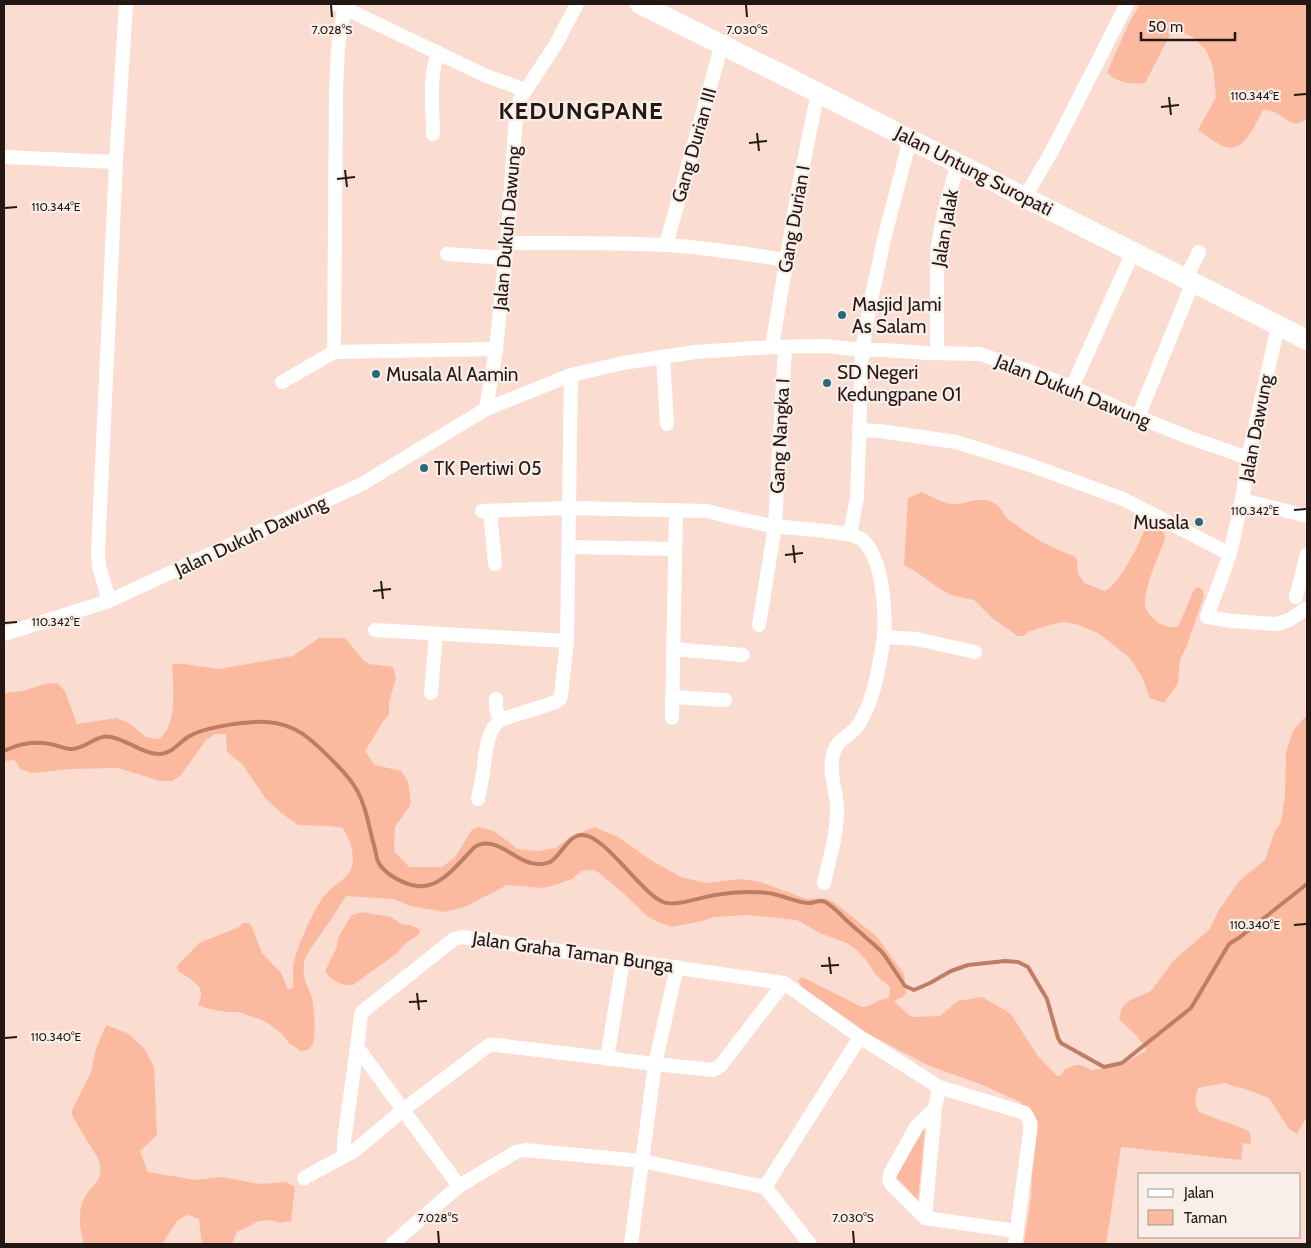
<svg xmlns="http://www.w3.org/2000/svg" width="1311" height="1248" font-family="Cabin,sans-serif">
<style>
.green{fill:#fbbaa0}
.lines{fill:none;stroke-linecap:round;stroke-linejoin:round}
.stream{stroke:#bf7d63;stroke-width:4}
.street{stroke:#fff;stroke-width:14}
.secondary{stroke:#fff;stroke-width:20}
.ticks{fill:none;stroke:#231814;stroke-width:2}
.poi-dot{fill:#28697d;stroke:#faeee9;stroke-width:2}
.labels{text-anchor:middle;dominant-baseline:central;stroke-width:4.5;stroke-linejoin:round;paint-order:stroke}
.street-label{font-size:19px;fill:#231814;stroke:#faeee9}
.poi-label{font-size:19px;fill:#231814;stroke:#faeee9;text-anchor:start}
.district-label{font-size:24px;font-weight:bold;letter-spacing:1px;fill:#231814;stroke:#faeee9}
.ticks-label{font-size:12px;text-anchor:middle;fill:#231814;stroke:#faeee9;stroke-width:4.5;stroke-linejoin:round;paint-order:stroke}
</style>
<rect width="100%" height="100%" fill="#fbdcd0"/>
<g class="green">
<path d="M1140,4h167v114c-15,14 -22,-3 -36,-7 -2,-1 -6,-1 -8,-1 -7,13 -19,43 -37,37 -8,-2 -21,-12 -28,-17l18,-33 -3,-30 -7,-17 -12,-12 -6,-3 -16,-4 -27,52c-13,2 -28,0 -38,-11l22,-49z"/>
<path d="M922,492c8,4 19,10 28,12 13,2 27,-9 42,-2 9,4 9,10 15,16 18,15 46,32 68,38l2,5 1,12 6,10 21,8c11,-5 28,-35 33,-46 3,-7 5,-13 9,-19l6,-1 10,5 2,6 -1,6c-6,15 -23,53 -18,67 2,5 6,8 10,12 6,5 14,7 22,6l16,-37 4,-3 5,3 1,6 -18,52 -6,11 -2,24 -14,20 -14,-5 -8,-21 -12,-19 -32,-25 -22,-9 -11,-2 -12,2 -25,8 -4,4h-6l-26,-18 -18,-18 -23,-5 -14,-8 -19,-14 -14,-8 4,-67z"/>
<path d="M319,638h26l19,23 6,3 23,3 3,11 -7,24v12l-7,9 -17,28 10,14 26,6 7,10 3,21 -2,5 -14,20 -1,24 15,16h33l13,-10 16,-26 7,-4 16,4 24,18 20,2 18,-3 15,-12 24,-9 23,10 36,25 27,15 25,6 36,-4 19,3 45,17 20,-1 9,5 41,33 28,38 2,19 -3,4 -9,4 17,16 29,-1 18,-15 24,-4 28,16 28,43 19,20 5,-1 2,-5 11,-5h6l11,5 30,-5 25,-15 -10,-14 -18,-17 3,-11 8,-8 21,-9 23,-31 35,-30 10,-20 20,-29 26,-21 10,-29 6,-9 4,-25 1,-44 7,-22 11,-13h3v398l-10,18 -8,-5 -20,-31 -18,-7 -27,-8 -26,5 -3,13 3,10c16,8 35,12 52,21l1,12 -8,-1 -2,17 -120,-13 -15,97h-82l7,-47 1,-22 6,-53 -18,-20 -40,-18 -53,-19 -79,-42 -44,-33 -6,-9 4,-4 60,30c10,0 17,-9 27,-9l1,-11 -14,-12 -10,-15 -8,-9 -11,-8 -25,-9 -25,-14 -49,-5 -34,2 -12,4 -30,6 -14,-5 -11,-6 -26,-25 -23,-19 -5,-2 -11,1 -10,8 -17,6 -12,3 -36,-3 -42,22 -20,5 -35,-6 -17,-7 -47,-3c-9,14 -18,28 -28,42 -5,8 -13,17 -14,26 -2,13 4,23 8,34 2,9 5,41 -1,49 -2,3 -7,4 -10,4l-12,-8 -7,-9 -10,-8 -10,-6 -23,-8h-12l-18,-3 -11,-4c1,-4 4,-8 3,-12 0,-10 -16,-17 -23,-22l-1,-5 22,-23 40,-16 4,-4h6l3,4 10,26 19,20 7,16 5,-1c1,-6 0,-12 0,-19 1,-17 21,-60 31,-73 7,-9 24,-18 27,-27 5,-12 -1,-30 -8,-41l-14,-2 -31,-1 -18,-13 -14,-13 -24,-35 -15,-12 -1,-18h-11l-9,6 -25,35 -9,6h-12l-42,-13 -47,1 -39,4 -11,-4 -7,-9 -10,1v-68l18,-2 23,-7 12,-1 8,8 12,33 39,-6 13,5 17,14 13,2c19,-13 14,-55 13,-75h12l35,5 74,-13z"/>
<path d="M362,912l29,5 10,7 9,1 9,4 1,2 -1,3 -14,10 -8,9 -44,32c-11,1 -22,-4 -28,-14l11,-22 3,-13 10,-17 3,-4z"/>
<path d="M106,1025l21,8 17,15 10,19 3,68 -17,16 8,21 47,8 26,-3 40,7 24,-2 10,5 -4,34 -10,2 -11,-3 -11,1 -22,11 -5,12h-30l-3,-25 -11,-4 -10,5 -16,24h-78c-5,-15 -7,-35 2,-49 8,-12 16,-13 14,-31 -1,-6 -6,-12 -9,-17 -7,-11 -14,-23 -20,-34l20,-41 5,-23z"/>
<path d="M925,1128l-7,72 -23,-24z"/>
</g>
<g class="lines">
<path class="stream" d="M4,751c14,-7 30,-10 46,-7 7,1 14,5 21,5 15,0 25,-15 40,-12 16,3 34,18 50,17 13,-2 17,-11 27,-17 16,-10 58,-16 78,-15 30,1 47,19 67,39 13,13 24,25 30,43 5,13 7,28 11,41 2,7 2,15 6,20 8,11 24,19 37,21 22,3 38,-19 52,-33 3,-4 7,-8 12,-9 20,-5 39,22 59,20 2,0 9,-1 10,-2 11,-6 18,-27 32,-27 22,-1 58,57 81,67 13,5 38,-5 52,-7 17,-3 36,-4 53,-2 12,1 31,11 42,10 6,0 8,-4 15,-1 8,4 14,11 20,17 12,11 24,21 36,32l4,5 20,30 9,4 16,-7 21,-12 17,-6 37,-4 13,1 10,5 19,32 11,39 3,5 43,24 18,-4 69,-55 38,-64 11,-7 67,-53"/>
<g class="street">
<path d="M336,4l148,71 41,15"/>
<path d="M345,9c-8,28 -8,58 -9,87l-2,256 162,-3"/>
<path d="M433,134c0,-20 -5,-64 6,-81"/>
<path d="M4,157l112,5"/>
<path d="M1025,197l27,-46 75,-147"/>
<path d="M507,243c53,0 105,-1 158,2 40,2 81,9 122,15"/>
<path d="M666,245l56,-201"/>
<path d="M447,254l58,4"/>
<path d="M1186,278l13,-26"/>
<path d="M1278,326l-30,132 -6,42 -12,54 -23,63 24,4 46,3 12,-4 18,-12"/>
<path d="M772,347l27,-162 19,-93"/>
<path d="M937,353v-102l7,-39 14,-49"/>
<path d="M663,357l4,67"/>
<path d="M282,382l52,-30"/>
<path d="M1072,387l61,-135"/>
<path d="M486,409l10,-60 11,-106 9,-126 4,-18 36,-55 21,-40"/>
<path d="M1138,417l55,-135"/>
<path d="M859,430l21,1 76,11 74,23 93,34 107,55"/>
<path d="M1242,500l65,16"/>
<path d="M482,511l88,-3 137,3c22,6 44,11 67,15 19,3 79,4 90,15 19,20 22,70 20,96l32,2 59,13"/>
<path d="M490,511l5,53"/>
<path d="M850,534l7,-36 5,-148 7,-40 15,-71 26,-100"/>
<path d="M569,547l106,2"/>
<path d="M1296,597l11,-43"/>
<path d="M109,601l-10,-35 -1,-14 18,-390 10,-158"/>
<path d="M759,625l16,-99 10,-179"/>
<path d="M375,630l192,11"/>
<path d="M4,634l105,-33 253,-117 124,-75 85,-34 52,-12 72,-11 77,-5 52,-1 38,4h21l45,3 52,1 29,10 63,23 66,30 50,20 60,21"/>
<path d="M673,649l70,6"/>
<path d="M431,693l5,-59"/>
<path d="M672,697l53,3"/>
<path d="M496,699v9l4,12"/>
<path d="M672,718l4,-208"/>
<path d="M478,799c1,-7 3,-13 4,-20 4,-19 2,-45 18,-59l56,-18 4,-3 1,-4 6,-54 4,-266"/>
<path d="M824,883c5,-23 13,-47 13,-71 1,-19 -9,-38 -4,-57 4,-18 17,-17 26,-31 16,-26 20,-58 25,-87"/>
<path d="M357,1047l-13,94v8l4,5 5,-2 50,-42 82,-62 4,-3h7l159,19 58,6 8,-5 63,-82"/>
<path d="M607,1059l16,-99"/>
<path d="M939,1087l-4,21 -10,110 92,13"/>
<path d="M304,1178l44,-24"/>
<path d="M459,1186l-102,-139 4,-32 1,-3 92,-73 8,-2 322,46 76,54 79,50 86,26c5,7 6,11 5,19l-15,112"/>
<path d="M765,1187l95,-150"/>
<path d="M925,1218l-34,-34c-3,-5 -2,-8 0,-12l25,-45 19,-19"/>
<path d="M392,1244l67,-58 57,-34 9,-2 117,11 123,26 45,57"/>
<path d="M631,1244l24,-180 22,-97"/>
</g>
<path class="secondary" d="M640,4l141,70 526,266"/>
</g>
<path class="ticks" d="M331,5l1,12M746,5l1,12M1294,95l12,-1M1169,97l2,18M1161,107l18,-2M757,133l2,18M749,143l18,-2M345,170l2,17M337,179l18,-2M5,208l12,-1M1294,510l12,-1M793,545l2,18M785,555l18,-2M381,581l2,18M373,591l18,-2M5,623l12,-1M1294,925l12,-1M829,957l2,17M821,966l18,-1M417,993l2,17M409,1002l18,-1M5,1038l12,-1M438,1231l1,12M853,1231l1,12"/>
<g class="poi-dot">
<circle cx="842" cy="315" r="5"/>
<circle cx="376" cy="374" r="5"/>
<circle cx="827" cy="383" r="5"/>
<circle cx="424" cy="468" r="5"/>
<circle cx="1199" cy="522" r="5"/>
</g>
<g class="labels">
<g class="street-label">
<text transform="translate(694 145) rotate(-74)">Gang Durian III</text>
<text transform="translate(974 171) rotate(27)">Jalan Untung Suropati</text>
<text transform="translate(794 219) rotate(-80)">Gang Durian I</text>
<text transform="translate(507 228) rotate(-85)">Jalan Dukuh Dawung</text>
<text transform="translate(945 228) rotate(-80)">Jalan Jalak</text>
<text transform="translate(1073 391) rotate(22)">Jalan Dukuh Dawung</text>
<text transform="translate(1256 428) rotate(-79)">Jalan Dawung</text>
<text transform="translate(780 436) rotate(-87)">Gang Nangka I</text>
<text transform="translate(251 536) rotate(-25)">Jalan Dukuh Dawung</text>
<text transform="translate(573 952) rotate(8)">Jalan Graha Taman Bunga</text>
</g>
<g class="poi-label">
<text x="852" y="304">Masjid Jami<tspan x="852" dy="22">As Salam</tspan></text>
<text x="837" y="372">SD Negeri<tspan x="837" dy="22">Kedungpane 01</tspan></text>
<text x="386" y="374">Musala Al Aamin</text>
<text x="434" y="468">TK Pertiwi 05</text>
<text x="1189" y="522" text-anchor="end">Musala</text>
</g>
<g class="district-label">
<text x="581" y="110">KEDUNGPANE</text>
</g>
</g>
<g class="ticks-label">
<text x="332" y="34">7.028°S</text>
<text x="747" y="34">7.030°S</text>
<text x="1255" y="100">110.344°E</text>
<text x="56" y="211">110.344°E</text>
<text x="1255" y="515">110.342°E</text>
<text x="56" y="626">110.342°E</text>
<text x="1255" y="929">110.340°E</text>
<text x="56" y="1041">110.340°E</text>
<text x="438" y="1222">7.028°S</text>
<text x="853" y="1222">7.030°S</text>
</g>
<rect width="1311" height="1248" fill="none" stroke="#231814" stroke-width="10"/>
<rect x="1138" y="1173" width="162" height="65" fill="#faeee9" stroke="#a49894"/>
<rect x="1148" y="1189" width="25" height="8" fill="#ffffff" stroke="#a49894"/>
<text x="1184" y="1198" font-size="15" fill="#231814">Jalan</text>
<rect x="1148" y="1210" width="25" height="15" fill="#fbbaa0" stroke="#a49894"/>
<text x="1184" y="1223" font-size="15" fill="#231814">Taman</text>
<path d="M1141 32v8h94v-8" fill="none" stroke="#231814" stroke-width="2.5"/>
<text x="1148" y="32" font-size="15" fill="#231814" stroke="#faeee9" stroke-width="4" paint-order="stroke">50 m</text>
</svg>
